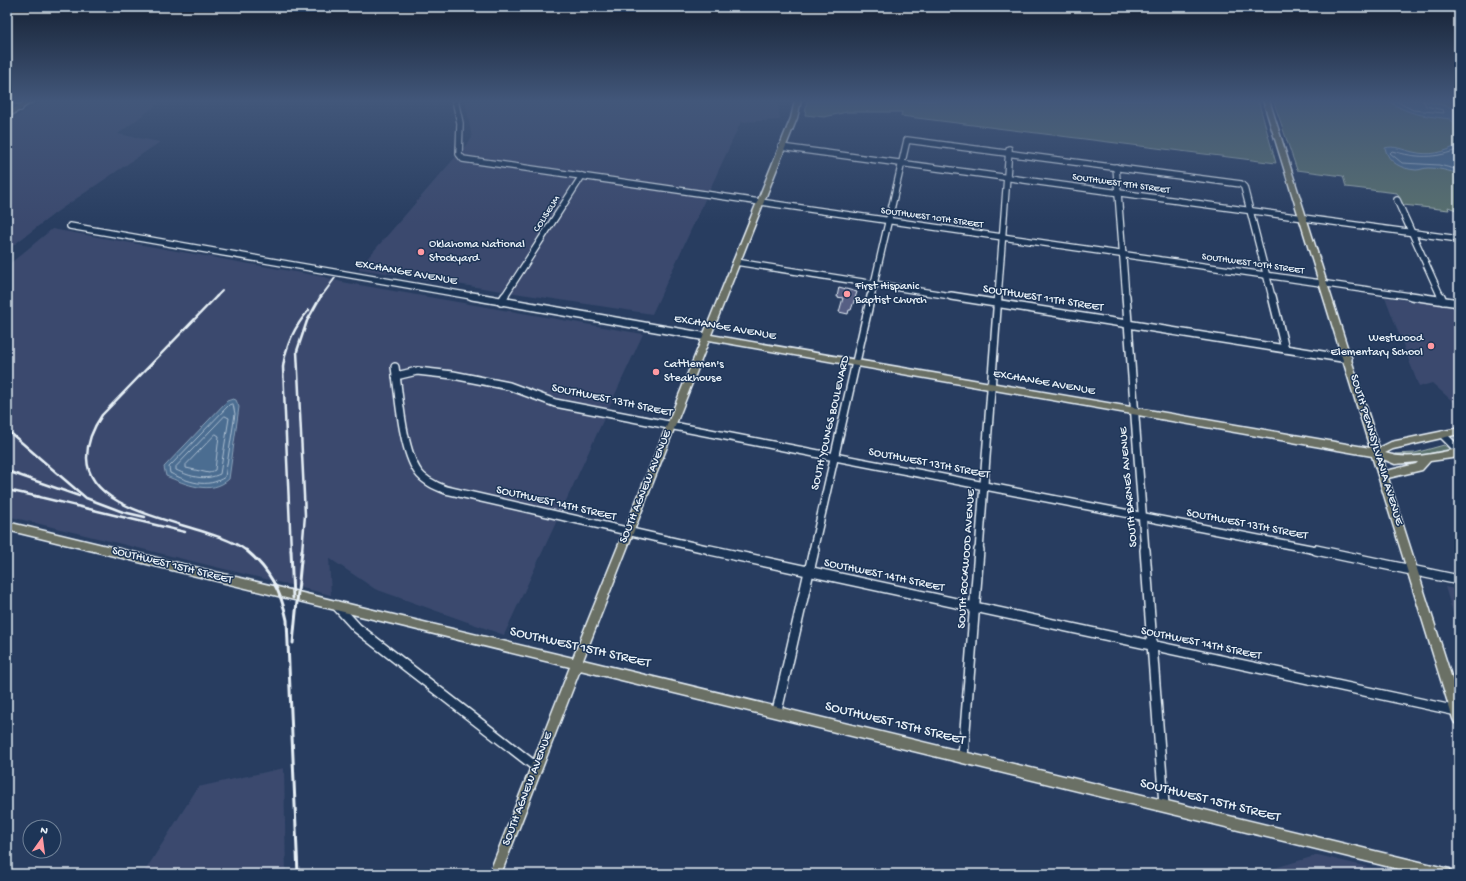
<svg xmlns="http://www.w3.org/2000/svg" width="1466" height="881" font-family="'Gochi Hand',sans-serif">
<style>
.built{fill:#3a4a6e}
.green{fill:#5a716d;stroke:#a1b1b2}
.water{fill:#4b6d91;stroke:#8aa2ba}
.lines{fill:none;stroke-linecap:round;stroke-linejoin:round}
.shore{stroke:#a9bccf;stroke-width:1}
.building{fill:#565e84;stroke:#e8f1f8}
.minor-far2-casing{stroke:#e8f1f8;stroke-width:8}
.minor-far1-casing{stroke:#e8f1f8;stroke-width:10}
.minor-casing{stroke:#e8f1f8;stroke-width:12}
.major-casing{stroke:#e8f1f8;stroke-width:3}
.minor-far2{stroke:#1d3557;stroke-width:5.5}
.minor-far1{stroke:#1d3557;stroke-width:7}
.minor{stroke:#1d3557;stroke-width:9}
.major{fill:#6b7065;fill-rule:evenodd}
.rail-far2{stroke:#e8f1f8;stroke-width:2}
.rail-far1{stroke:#e8f1f8;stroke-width:2.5}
.rail{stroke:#e8f1f8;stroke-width:3}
.poi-dot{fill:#ff9aa2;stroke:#1d3557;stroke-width:1.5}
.labels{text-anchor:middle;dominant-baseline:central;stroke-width:3;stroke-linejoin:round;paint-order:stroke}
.far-street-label{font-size:10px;fill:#e8f1f8;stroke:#1d3557}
.poi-label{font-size:12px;fill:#e8f1f8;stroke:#1d3557;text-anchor:start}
.street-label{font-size:12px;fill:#e8f1f8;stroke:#1d3557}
.near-street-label{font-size:14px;fill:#e8f1f8;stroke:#1d3557}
</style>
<rect width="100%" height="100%" fill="#283d60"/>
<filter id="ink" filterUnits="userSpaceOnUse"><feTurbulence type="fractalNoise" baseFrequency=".025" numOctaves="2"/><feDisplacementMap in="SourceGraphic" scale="8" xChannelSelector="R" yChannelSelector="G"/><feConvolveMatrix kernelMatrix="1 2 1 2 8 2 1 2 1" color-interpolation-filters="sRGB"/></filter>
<g filter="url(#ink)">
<g class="built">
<path d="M42,100h121l-45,34 42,8 -102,69 -51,39v-127z"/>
<path d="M465,100h313l2,20 -39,2 -89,192 -294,-45 114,-131z"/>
<path d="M52,229l272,48 18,5 301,52 -139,301 -129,-46 -46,-31 2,37 -324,-79v-250z"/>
<path d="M1385,297l74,11v99l-27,-24 -13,4z"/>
<path d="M1445,587l14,3v42z"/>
<path d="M284,768l2,106h-143l55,-87z"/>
<path d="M1318,855l66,16 10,3h-139z"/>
</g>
<g class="green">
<path d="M807,100h451l18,63 -375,-47 1,-4h-55l-23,5 -19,-2z"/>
<path d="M1273,100h186v111l-11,-4 1,3 -46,-5 -6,-12 -51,-6 -3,-11 -46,-6z"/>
<path d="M1444,445l6,4 -32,7 -23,-2 20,-1z"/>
</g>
<g class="water">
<path d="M1388,100h32l39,9v20l-9,-10c-22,-3 -44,-4 -62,-19z"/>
<path d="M1459,144v30c-10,-3 -20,-6 -31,-6 -4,0 -8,2 -12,2 -14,-1 -28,-7 -31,-22 9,-3 18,2 28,4 16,4 32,1 46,-8z"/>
<path d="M233,399l3,1 3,7 -10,72c-18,17 -44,5 -63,-3l-2,-9 63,-66z"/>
</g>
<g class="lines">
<g class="shore">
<path d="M1394,100l19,10 31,3 -1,-3 -17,-4 -3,-6"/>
<path d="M1459,149c-24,10 -42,9 -67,2l-2,2 12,10 37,2 20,5"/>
<path d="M233,404l2,10 -10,63c-18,12 -37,5 -55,-4l-1,-6 60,-62z"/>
<path d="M225,416l4,2 -9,56c-15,7 -29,3 -44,-4v-3z"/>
<path d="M216,434l3,2 -4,34 -6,3 -23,-5v-3z"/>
</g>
</g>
<path class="building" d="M839,287l18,5 -6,18h-2l-1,4 -9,-2 4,-14 -6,-1z"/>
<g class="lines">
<g class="minor-far2-casing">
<g id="minor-far2">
<path d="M455,100l5,23 -1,31 4,5 954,138"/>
<path d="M7,106l13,2"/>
<path d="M781,147l678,92"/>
<path d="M1116,167l10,130"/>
<path d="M1397,200l44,97"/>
<path d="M70,226l407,71"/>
<path d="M736,262l221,35"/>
<path d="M504,297l78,-121"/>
<path d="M871,297l36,-157 334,44 3,3 28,110"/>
<path d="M998,297l11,-148"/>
</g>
</g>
<g class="minor-far1-casing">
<g id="minor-far1">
<path d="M472,296l235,41"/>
<path d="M951,296l397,63"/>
<path d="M1126,296l19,255"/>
<path d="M1272,296l13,53"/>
<path d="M1411,296l48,7"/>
<path d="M1441,296l2,5"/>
<path d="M501,302l4,-6"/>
<path d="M395,367c4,28 7,82 23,105 6,9 18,14 28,18l269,61"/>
<path d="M396,376l21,-5 36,4 56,11 46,17 766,148"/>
<path d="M1443,435l16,16"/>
<path d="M813,551l58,-255"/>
<path d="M979,551l19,-255"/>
</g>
</g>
<g class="minor-casing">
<g id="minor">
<path d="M710,550l747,161"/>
<path d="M1145,550l19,255"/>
<path d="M1316,550l143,30"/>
<path d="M337,606l20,22 179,139"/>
<path d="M777,711l37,-161"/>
<path d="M963,756l16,-206"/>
</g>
</g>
<g class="major-casing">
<g id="major">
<path d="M27,100h8l-28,18v-5z"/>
<path d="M795,100h6l-4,18 -86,217 659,113 -107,-348h6l110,348 12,-6 68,-14v6l-66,15 -8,4c23,8 51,0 74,-4v8l-29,4 -8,9 -34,8 71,223v24l-4,-2 -2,-4 -81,-263 -663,-116 -126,320 862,208 5,1 1,5h-32l-839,-204 -79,204h-12l81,-207 -563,-137v-8l566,136 218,-540zM1383,459l12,5 23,-2 -2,2 -30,7z"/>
</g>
</g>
<use href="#minor-far2" class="minor-far2"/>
<use href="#minor-far1" class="minor-far1"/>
<use href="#minor" class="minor"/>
<use href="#major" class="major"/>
<g class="rail-far2">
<path d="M216,297l6,-6"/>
<path d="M321,297l14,-19"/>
</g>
<g class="rail-far1">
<path d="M217,296l-115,119c-9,13 -15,27 -15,43 1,61 121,63 160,93"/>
<path d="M7,430l79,68 37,14 22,5"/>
<path d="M7,471l72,25"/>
<path d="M7,490l33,7"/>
<path d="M35,496l150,36"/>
<path d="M291,551l-8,-184c3,-23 11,-40 26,-57"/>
<path d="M302,551l3,-36 -8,-164 10,-30 14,-25"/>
</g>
<g class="rail">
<path d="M246,550c23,19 35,41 41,70l11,254"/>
<path d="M291,550l2,48"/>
<path d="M293,643l9,-93"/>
</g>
</g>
</g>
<linearGradient id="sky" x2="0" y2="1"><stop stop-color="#162235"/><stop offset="0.45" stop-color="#42577a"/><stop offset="1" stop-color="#42577a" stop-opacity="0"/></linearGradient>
<rect width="1466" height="224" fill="url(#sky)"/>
<g class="poi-dot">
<circle cx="421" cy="252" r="4"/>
<circle cx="847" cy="294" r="4"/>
<circle cx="1431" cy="346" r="4"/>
<circle cx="656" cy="372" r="4"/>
</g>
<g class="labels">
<g class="far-street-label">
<text transform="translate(1121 184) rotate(8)">SOUTHWEST 9TH STREET</text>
<text transform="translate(547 214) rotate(-57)">COLISEUM</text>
<text transform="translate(932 218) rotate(8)">SOUTHWEST 10TH STREET</text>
<text transform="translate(1253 264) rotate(8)">SOUTHWEST 10TH STREET</text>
</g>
<g class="poi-label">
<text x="429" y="245">Oklahoma National<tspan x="429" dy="14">Stockyard</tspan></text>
<text x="855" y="287">First Hispanic<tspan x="855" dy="14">Baptist Church</tspan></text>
<text x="1423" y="339" text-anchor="end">Westwood<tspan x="1423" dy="14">Elementary School</tspan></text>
<text x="664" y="365">Cattlemen's<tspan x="664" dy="14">Steakhouse</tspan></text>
</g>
<g class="street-label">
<text transform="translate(406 273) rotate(10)">EXCHANGE AVENUE</text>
<text transform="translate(1043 299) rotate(9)">SOUTHWEST 11TH STREET</text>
<text transform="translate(725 328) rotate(10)">EXCHANGE AVENUE</text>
<text transform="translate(1044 383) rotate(10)">EXCHANGE AVENUE</text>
<text transform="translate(612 401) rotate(12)">SOUTHWEST 13TH STREET</text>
<text transform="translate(831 423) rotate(-77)">SOUTH YOUNGS BOULEVARD</text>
<text transform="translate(1376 450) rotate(73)">SOUTH PENNSYLVANIA AVENUE</text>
<text transform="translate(929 464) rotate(11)">SOUTHWEST 13TH STREET</text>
<text transform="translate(646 487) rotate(-68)">SOUTH AGNEW AVENUE</text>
<text transform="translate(1129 487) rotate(-95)">SOUTH BARNES AVENUE</text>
<text transform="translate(556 504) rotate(13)">SOUTHWEST 14TH STREET</text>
<text transform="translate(1247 525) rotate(11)">SOUTHWEST 13TH STREET</text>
<text transform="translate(967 559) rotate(-86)">SOUTH ROCKWOOD AVENUE</text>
<text transform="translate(172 566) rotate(14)">SOUTHWEST 15TH STREET</text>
<text transform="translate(884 576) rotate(12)">SOUTHWEST 14TH STREET</text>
<text transform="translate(1201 644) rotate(12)">SOUTHWEST 14TH STREET</text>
<text transform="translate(528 789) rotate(-69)">SOUTH AGNEW AVENUE</text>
</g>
<g class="near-street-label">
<text transform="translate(580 648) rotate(13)">SOUTHWEST 15TH STREET</text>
<text transform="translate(895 724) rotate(14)">SOUTHWEST 15TH STREET</text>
<text transform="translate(1210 801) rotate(14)">SOUTHWEST 15TH STREET</text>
</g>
</g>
<rect width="1466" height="881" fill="none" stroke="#1d3557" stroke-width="24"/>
<rect x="12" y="12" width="1442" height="857" fill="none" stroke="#e8f1f8" stroke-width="1.5" filter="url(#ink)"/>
<g transform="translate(42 839) rotate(14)"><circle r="19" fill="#1d3557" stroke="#6e8097"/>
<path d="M0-3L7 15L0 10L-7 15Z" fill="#ff9aa2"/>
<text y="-6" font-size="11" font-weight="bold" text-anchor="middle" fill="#e8f1f8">N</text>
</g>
</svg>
